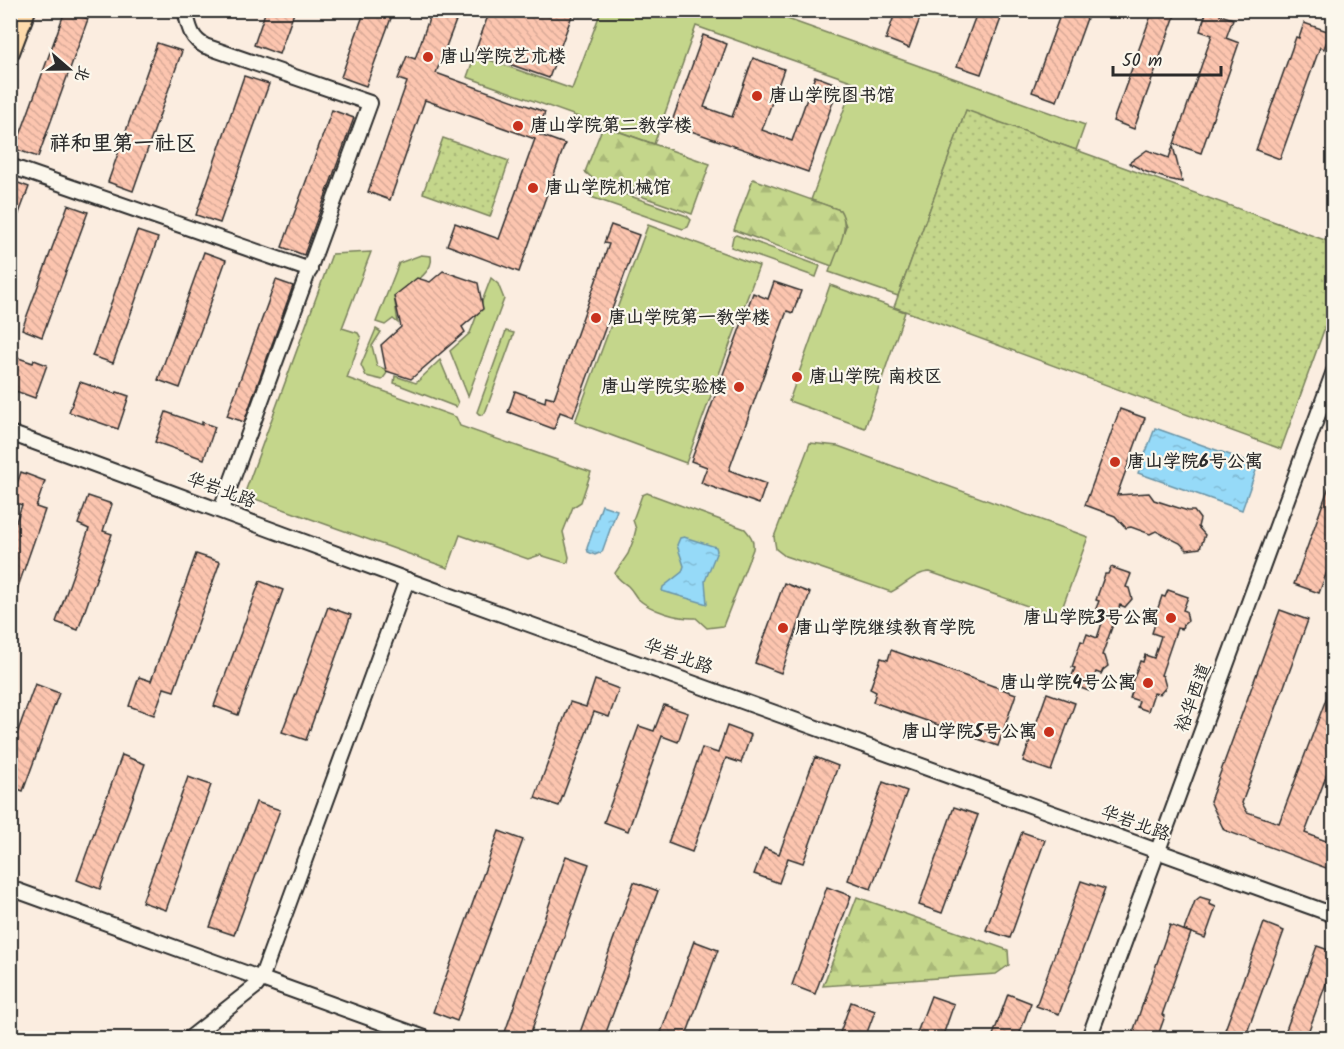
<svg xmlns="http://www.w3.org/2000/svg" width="1344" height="1049" font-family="Kalam,'LXGW WenKai TC',sans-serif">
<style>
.green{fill:#c4d68b;stroke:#78805b;stroke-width:1.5}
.forest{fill:url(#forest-firs);stroke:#78805b;stroke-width:1.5}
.park{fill:url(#park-dots);stroke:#78805b;stroke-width:1.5}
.water{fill:url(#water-ripples);stroke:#6b94a6;stroke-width:1.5}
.building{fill:url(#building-back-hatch);stroke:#2b2b2b;stroke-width:1.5}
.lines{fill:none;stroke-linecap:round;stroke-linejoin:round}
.minor-casing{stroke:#2b2b2b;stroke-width:18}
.major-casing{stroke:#2b2b2b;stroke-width:22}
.minor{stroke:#fbf7ec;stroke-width:14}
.major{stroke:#fedbac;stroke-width:18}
.poi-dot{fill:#c8321e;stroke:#fbf7ec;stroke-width:2}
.labels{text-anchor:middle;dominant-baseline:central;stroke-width:4.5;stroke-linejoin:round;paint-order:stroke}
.poi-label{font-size:18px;font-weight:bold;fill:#2b2b2b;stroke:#fbf7ec;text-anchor:start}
.street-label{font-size:18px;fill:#2b2b2b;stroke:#fbf7ec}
.quarter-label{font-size:21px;font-weight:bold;fill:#2b2b2b;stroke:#fbf7ec}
</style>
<defs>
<pattern id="forest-firs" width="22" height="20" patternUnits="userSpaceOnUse" patternTransform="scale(1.5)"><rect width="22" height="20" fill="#c4d68b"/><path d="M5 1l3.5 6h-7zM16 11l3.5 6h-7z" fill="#a9b878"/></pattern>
<pattern id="park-dots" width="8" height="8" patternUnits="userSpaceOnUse" patternTransform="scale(1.5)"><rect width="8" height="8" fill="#c4d68b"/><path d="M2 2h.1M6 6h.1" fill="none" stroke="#a9b878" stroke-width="1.8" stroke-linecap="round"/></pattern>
<pattern id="water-ripples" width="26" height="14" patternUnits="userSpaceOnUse" patternTransform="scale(1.5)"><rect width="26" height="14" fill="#96daf8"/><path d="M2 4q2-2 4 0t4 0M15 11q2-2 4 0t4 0" fill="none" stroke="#81bbd5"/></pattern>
<pattern id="building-back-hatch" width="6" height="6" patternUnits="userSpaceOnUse" patternTransform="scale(1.5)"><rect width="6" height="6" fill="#fcc5af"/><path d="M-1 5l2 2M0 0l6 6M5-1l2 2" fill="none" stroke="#d8a997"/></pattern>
</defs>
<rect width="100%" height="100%" fill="#fbede0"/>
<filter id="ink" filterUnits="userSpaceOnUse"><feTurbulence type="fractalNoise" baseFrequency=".0167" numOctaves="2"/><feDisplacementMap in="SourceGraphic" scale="12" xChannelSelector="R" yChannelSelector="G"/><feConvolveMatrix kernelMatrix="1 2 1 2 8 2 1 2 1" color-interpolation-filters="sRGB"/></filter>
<g filter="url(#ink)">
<g class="green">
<path d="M601,11h164l320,114 -9,25 -110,-39 -68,185 -69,-24 17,-46 -6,-16 -29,-10 43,-118 -158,-56 -42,118 -187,-67 8,-22 97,34z"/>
<path d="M596,184l91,32 4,4 -3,7 -5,2 -92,-32z"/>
<path d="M648,225l111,41 -73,197 -111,-41z"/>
<path d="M736,235l84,31 -4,11 -85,-30 2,-10z"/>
<path d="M371,252l-29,76 16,5 3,5 -14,40 109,39 4,9 131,46 -10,30 -8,5 -10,25 6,25 -1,5 -2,1 -26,-8 -12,4 -68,-24 -12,33 -204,-73 88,-241z"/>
<path d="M421,255l10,1c4,18 -25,31 -37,40l4,27 -5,-4 -8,6 -9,-3 23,-59z"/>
<path d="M491,278l7,6 6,15 -36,97 -18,-45 20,-18z"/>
<path d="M830,285l75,27 -40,116 -76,-27z"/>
<path d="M376,329l5,3 -9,14 5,20 10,4v3l-5,7 -16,-4 -5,-11z"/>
<path d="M506,331l8,2 -29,80 -3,2 -3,-1 -2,-2z"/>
<path d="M440,360l18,43 -2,4 -62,-24 1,-7 21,7z"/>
<path d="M810,443l28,3 250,91 -29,80 -129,-45c-14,0 -26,14 -39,20l-106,-36 -9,-7 -2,-12z"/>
<path d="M647,493l98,36c6,7 9,11 8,20l-30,77 -16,2 -11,-10c-18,1 -45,-7 -59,-20 -3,-4 -5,-8 -9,-12 -5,-4 -11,-7 -13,-13l13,-19 5,-13 3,-12 -3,-9 9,-25z"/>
</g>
<g class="forest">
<path d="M603,126l107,38 -18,50 -97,-34 -10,-8z"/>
<path d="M753,179l87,31c11,17 -2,38 -8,56l-98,-36z"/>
<path d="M857,897l151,53 1,15 -13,9 -173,12z"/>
</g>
<g class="park">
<path d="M966,110l367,133v62l-52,144 -387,-142z"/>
<path d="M443,138l66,23 -19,56 -67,-24z"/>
</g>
<g class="water">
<path d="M1155,428l103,37 -16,45 -104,-37z"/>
<path d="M602,505l15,5 -15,42 -7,3 -7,-3 -1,-4z"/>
<path d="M684,537l32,10 1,4 -12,30 2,23 -45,-13 1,-4 19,-15 2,-6 -7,-21 3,-7z"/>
</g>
<g class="building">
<path d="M266,10h29l-16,44 -25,-9z"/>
<path d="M365,10h29l-28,76 -25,-9z"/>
<path d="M432,10h28l-24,63 109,39 -8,22 28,10 -46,128 -72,-27 8,-22 44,16 36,-100 -110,-39 -35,100 -22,-8 39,-110 -9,-3 9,-23 8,3z"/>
<path d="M490,10h84l-25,68 -74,-26z"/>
<path d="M896,10h27l-14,38 -23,-9z"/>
<path d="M978,10h26l-23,64 -24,-8z"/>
<path d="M1062,10h28l-33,91 -25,-9z"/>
<path d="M1153,10h24l-43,119 -21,-8z"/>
<path d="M1207,10h14l-1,5 13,4 -7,19 13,5 -38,110 -27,-9 38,-109 -12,-4z"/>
<path d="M65,11l23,8 -50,138 -23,-8z"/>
<path d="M1304,23l26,9 -6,17 -4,-2 -40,112 -24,-9 40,-113 3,1z"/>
<path d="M703,35l24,9 -23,63 28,10 21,-59 31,11 -22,61 30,11 23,-65 24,9 -31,87 -137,-48z"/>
<path d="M157,43l25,8 -49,140 -25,-9z"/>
<path d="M244,76l25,8 -49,139 -24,-8z"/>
<path d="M332,110l22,8 -50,137 -22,-8z"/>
<path d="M1173,146l9,36 -14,-3 -24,-8 -15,-8 18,-13 22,8z"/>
<path d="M10,180l19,7 -17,45h-2z"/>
<path d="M68,205l20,7 -46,125 -20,-8z"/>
<path d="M611,225l28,10 -66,182 -13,-5 -6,17 -46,-17 7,-21 30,11 1,-6 8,2 55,-154 -5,-1z"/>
<path d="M137,231l21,7 -45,125 -21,-7z"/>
<path d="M204,252l22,8 -46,128 -22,-8z"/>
<path d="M443,271l35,12 5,26 -21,18 3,5 -54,47 -25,-8 -5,-26 20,-18 -7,-31 23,-18 13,4z"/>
<path d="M276,280l17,6 -49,136 -17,-6z"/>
<path d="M774,282l27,9 -8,22 -6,-2 -58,159 37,14 -7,20 -58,-21 6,-16 -16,-6 62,-168 15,6z"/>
<path d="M10,355l23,8 1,-3 13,5 -12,33 -25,-9z"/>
<path d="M80,382l36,12 1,-2 12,4 -11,33 -49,-17z"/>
<path d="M1120,409l25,9 -28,77 32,-2 5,7 34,11h6l6,8 -2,8 7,8 -5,13 -13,2 -7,-7 -24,-12 -6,3 -19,-7 -5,1 -11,-12 -30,-11z"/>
<path d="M166,412l36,13v-3l13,5 -11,32 -49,-17z"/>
<path d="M21,472l24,9 -9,26 9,3 -33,94 -2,-1v-65l12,-33 -11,-4z"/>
<path d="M1332,478l2,75 -15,40 -25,-9z"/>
<path d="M88,496l24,8 -9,27 9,3 -34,96 -22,-8 33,-93 -11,-5z"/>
<path d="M196,554l24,8 -46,129 -10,-3 -10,27 -25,-9 10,-29 12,4z"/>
<path d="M1111,567l20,7 -5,13 3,1 3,11 -7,8 -5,-2 -18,50 3,1 3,10 -5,4 -2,4 -5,-2 -7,19 -11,-4 3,-6 -10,-3 4,-10 -3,-1 9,-26 3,1 3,-8 10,4 8,-24 -10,-3 4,-10 -3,-1 9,-26h3z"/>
<path d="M260,581l23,9 -45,125 -24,-9z"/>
<path d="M784,583l26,10 -29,80 -26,-10z"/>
<path d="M1168,590l20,7 -5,13 3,1 2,10 -5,4 -1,4 -5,-1 -16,47 2,1 3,11 -6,7 -6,-1 -6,18 -11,-4 2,-6 -9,-3 3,-9 -3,-1 10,-27 3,1 2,-7 9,3 7,-22 -9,-3 3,-9 -2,-1 9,-27 3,1z"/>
<path d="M328,607l23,8 -45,125 -24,-8z"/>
<path d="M1280,610l28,10 -66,183 5,9 32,11 55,-145v77l-29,78 29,11v27l-110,-41 -14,-29z"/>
<path d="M891,650l125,44 -18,52 -125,-44 3,-10 -6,-3 11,-31 7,2z"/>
<path d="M595,680l24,9 -10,28 -15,-5 -35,94 -24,-8 35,-96 16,5z"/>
<path d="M35,684l24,9 -36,98 -13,-5v-33z"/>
<path d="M1047,693l28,10 -24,68 -28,-10z"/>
<path d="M664,705l24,8 -10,29 -16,-6 -34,95 -24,-9 35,-96 15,5z"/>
<path d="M727,726l24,9 -10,28 -15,-5 -34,94 -24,-9 34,-95 16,5z"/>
<path d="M122,755l23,9 -45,125 -23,-9z"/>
<path d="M815,757l23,9 -35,97 -15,-5 -9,25 -25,-9 10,-26 15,6z"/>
<path d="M188,777l23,8 -45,125 -24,-8z"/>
<path d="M883,782l24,9 -36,98 -23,-9z"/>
<path d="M256,802l24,8 -46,125 -24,-8z"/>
<path d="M954,807l24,8 -36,98 -23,-8z"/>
<path d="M499,831l24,9 -66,181 -24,-9z"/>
<path d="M1022,832l23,8 -35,98 -24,-8z"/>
<path d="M566,856l23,8 -60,174h-17l-8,-3z"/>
<path d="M1081,881l24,8 -46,125 -23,-8z"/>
<path d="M634,882l24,9 -54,147h-26z"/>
<path d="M827,887l24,9 -36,98 -23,-9z"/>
<path d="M1200,897l10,3 -1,4 7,3 -11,31 -21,-8 11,-29z"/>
<path d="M1264,923l20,8 -39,107h-23z"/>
<path d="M1170,925l21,8 -29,82 3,1 -8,22h-26z"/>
<path d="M694,941l24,9 -33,88h-26z"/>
<path d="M1317,946l17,6v10l-28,76h-23z"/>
<path d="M1008,994l23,9 -13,35h-26z"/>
<path d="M931,996l23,8 -12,34h-27z"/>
<path d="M851,1002l24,9 -10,27h-27z"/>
</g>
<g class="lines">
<g class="minor-casing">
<g id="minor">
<path d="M185,10c4,16 5,28 20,36l165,57 -149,407"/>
<path d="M10,166l300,104"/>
<path d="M10,433l397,147 927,335"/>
<path d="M10,888l415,150"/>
<path d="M190,1038l66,-52 5,-7 146,-399"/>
<path d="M1089,1038l245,-667"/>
</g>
</g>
<g class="major-casing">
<path id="major" d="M10,52l16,-42"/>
</g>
<use href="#minor" class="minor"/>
<use href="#major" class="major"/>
</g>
</g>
<g class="poi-dot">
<circle cx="428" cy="57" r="6"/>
<circle cx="757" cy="96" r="6"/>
<circle cx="518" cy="126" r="6"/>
<circle cx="533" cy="188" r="6"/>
<circle cx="596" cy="318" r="6"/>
<circle cx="797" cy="377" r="6"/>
<circle cx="739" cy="387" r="6"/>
<circle cx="1115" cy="462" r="6"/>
<circle cx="1171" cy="618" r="6"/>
<circle cx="783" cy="628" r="6"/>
<circle cx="1148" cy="683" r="6"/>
<circle cx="1049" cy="732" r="6"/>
</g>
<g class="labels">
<g class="poi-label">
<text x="440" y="57">唐山学院艺术楼</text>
<text x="769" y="96">唐山学院图书馆</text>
<text x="530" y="126">唐山学院第二教学楼</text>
<text x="545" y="188">唐山学院机械馆</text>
<text x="608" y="318">唐山学院第一教学楼</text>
<text x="809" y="377">唐山学院 南校区</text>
<text x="727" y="387" text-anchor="end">唐山学院实验楼</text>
<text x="1127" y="462">唐山学院6号公寓</text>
<text x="1159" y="618" text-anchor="end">唐山学院3号公寓</text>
<text x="795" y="628">唐山学院继续教育学院</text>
<text x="1136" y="683" text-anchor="end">唐山学院4号公寓</text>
<text x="1037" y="732" text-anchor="end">唐山学院5号公寓</text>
</g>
<g class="street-label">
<text transform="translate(221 491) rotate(20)">华岩北路</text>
<text transform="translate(678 657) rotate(20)">华岩北路</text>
<text transform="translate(1194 698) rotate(-70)">裕华西道</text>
<text transform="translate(1135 824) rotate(20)">华岩北路</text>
</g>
<g class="quarter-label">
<text x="123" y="144">祥和里第一社区</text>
</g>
</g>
<rect width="1344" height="1049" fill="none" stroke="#fbf7ec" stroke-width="36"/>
<rect x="18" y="18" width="1308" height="1013" fill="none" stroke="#2b2b2b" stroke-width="2" filter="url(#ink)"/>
<g transform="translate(69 69) rotate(110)" stroke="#fbf7ec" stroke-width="4.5" paint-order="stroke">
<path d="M0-4.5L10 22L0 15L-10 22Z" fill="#2b2b2b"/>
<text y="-9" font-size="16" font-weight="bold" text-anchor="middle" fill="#2b2b2b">北</text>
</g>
<path d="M1113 66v9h108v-9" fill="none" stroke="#2b2b2b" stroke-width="3"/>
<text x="1122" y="66" font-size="18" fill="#2b2b2b" stroke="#fbf7ec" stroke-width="4.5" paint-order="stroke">50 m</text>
</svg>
